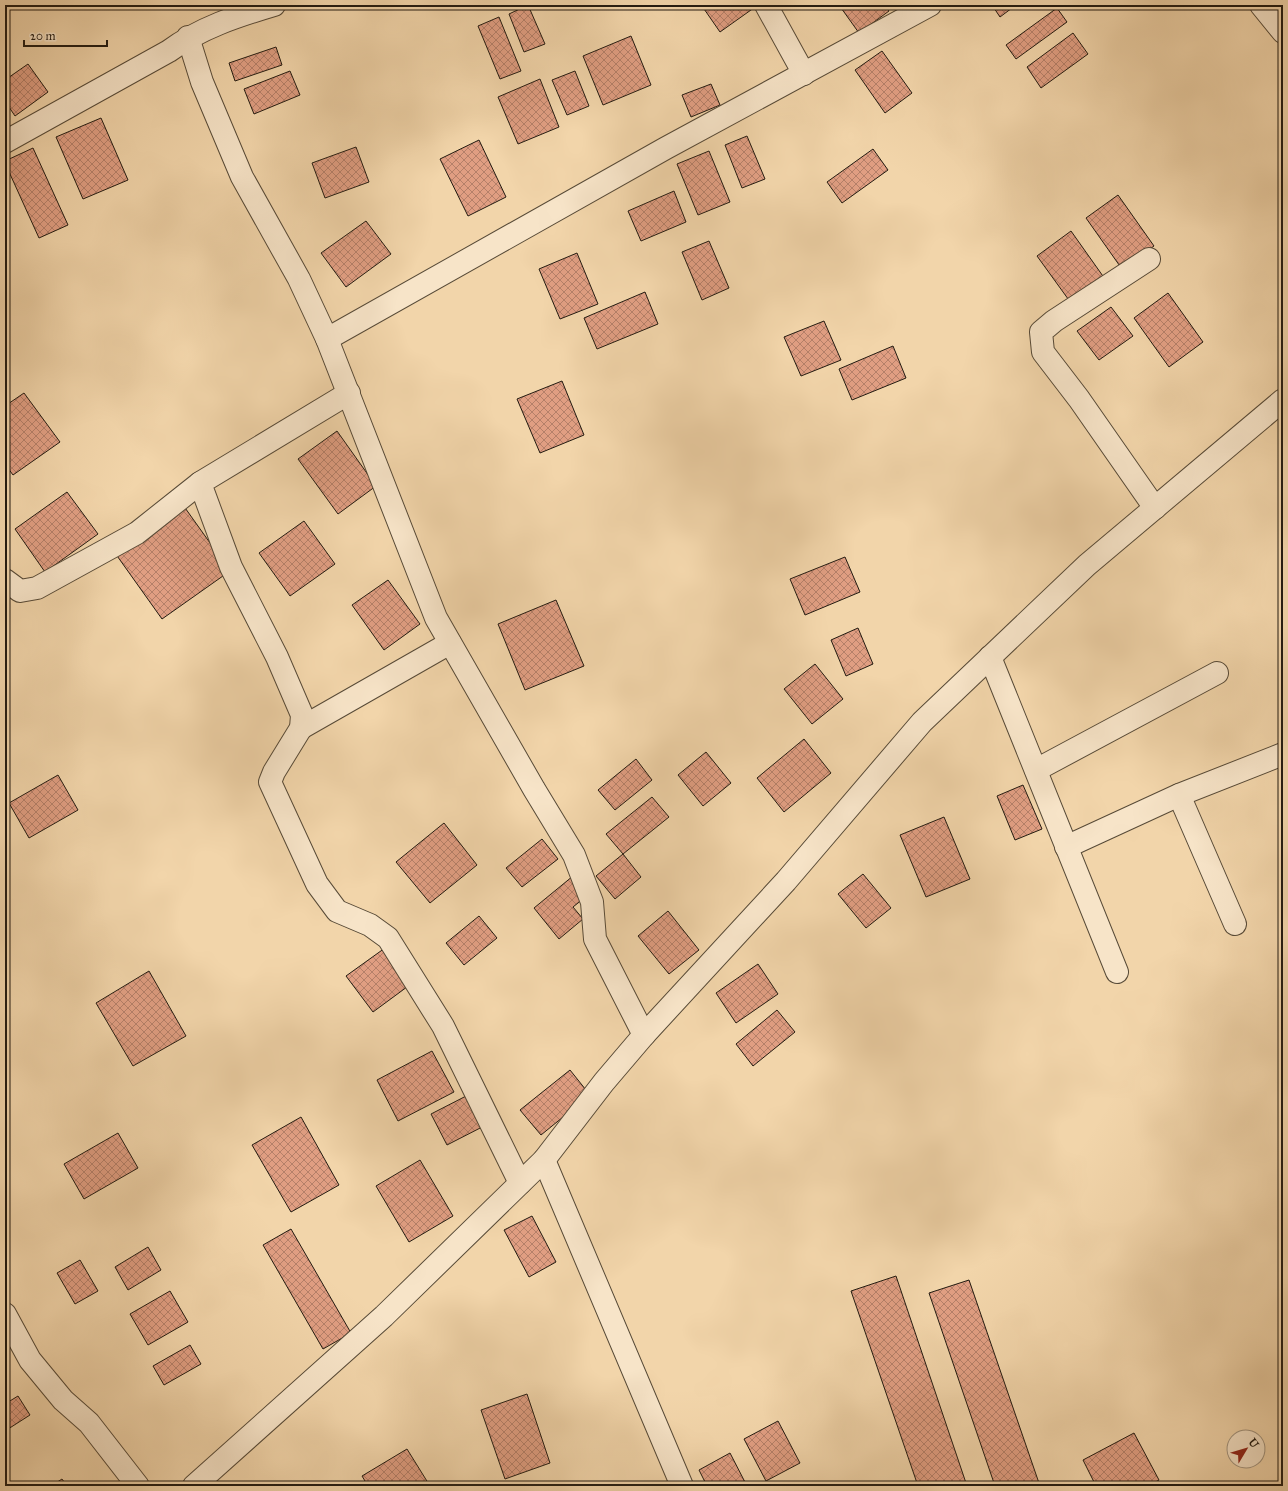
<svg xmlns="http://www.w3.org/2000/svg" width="1288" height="1491" font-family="'IM FELL Great Primer',serif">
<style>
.building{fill:url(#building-cross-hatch);stroke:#231b11}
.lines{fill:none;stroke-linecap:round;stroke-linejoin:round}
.street-casing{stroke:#574a37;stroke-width:24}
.street{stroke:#f7e4c8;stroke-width:22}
</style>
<defs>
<pattern id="building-cross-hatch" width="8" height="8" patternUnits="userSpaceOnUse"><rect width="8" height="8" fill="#e09e82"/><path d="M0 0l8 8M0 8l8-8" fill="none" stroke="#b58069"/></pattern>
</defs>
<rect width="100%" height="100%" fill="#f2d5aa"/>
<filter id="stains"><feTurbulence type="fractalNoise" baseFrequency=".005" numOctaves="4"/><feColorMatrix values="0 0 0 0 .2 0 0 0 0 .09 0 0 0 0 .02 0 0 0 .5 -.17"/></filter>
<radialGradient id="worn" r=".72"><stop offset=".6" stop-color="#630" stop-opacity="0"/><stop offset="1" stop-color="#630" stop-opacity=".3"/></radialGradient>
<g class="building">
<path d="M528,5l17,39 -21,8 -15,-38z"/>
<path d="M703,5h55l-38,27 -18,-26z"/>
<path d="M839,5h46l4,6 -30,22z"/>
<path d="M992,5h24l-16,12z"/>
<path d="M1057,8l10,14 -51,37 -10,-14z"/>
<path d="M499,17l22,54 -21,8 -22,-53z"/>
<path d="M1073,33l15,21 -47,34 -14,-21z"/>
<path d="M631,36l20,49 -48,20 -20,-49z"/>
<path d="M276,47l6,18 -47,16 -6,-18z"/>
<path d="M882,51l30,42 -27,20 -30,-43z"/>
<path d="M28,64l20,28 -33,24 -10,-15v-21z"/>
<path d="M290,71l10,24 -46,19 -10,-25z"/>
<path d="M575,71l14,35 -22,9 -15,-35z"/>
<path d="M540,79l19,48 -41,17 -20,-47z"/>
<path d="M711,84l9,21 -29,12 -9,-22z"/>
<path d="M101,118l27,62 -45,19 -27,-62z"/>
<path d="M747,136l18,43 -23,9 -17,-43z"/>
<path d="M479,140l27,57 -38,19 -28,-57z"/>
<path d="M356,147l13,35 -44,16 -13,-35z"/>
<path d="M33,148l35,77 -29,13 -34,-75v-2z"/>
<path d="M873,149l15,21 -46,33 -15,-21z"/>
<path d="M709,151l21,51 -32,13 -21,-51z"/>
<path d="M674,191l12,31 -45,19 -13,-30z"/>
<path d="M1118,195l36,51 -32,23 -36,-51z"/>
<path d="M366,221l25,33 -45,33 -25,-34z"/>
<path d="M1071,231l34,48 -34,24 -34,-47z"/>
<path d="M709,241l20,47 -27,12 -20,-48z"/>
<path d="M577,253l21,51 -38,15 -21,-50z"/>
<path d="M645,292l13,32 -61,25 -13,-31z"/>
<path d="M1168,293l35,49 -34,25 -35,-49z"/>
<path d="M1111,307l22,29 -34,24 -22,-29z"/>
<path d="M824,321l17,39 -40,16 -17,-39z"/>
<path d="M893,346l13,32 -54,22 -13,-31z"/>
<path d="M562,381l22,54 -44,18 -23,-54z"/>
<path d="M24,393l36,49 -47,33 -8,-11v-58z"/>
<path d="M337,431l39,55 -38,28 -40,-55z"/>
<path d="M67,492l31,42 -53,38 -30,-43z"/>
<path d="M183,505l47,66 -68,48 -47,-66z"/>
<path d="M304,521l31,43 -45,32 -31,-43z"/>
<path d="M845,557l15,35 -55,23 -15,-36z"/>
<path d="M388,580l32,44 -36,26 -32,-45z"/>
<path d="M556,600l28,66 -59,24 -27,-66z"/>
<path d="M858,628l15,36 -27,12 -15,-36z"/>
<path d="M815,664l28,35 -31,25 -28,-35z"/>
<path d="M804,739l27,34 -47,39 -27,-34z"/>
<path d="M706,752l25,31 -28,23 -25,-31z"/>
<path d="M636,759l16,21 -37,30 -17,-20z"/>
<path d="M58,775l20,35 -49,28 -20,-35z"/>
<path d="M1023,785l19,44 -27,11 -18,-44z"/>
<path d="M652,797l17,20 -46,37 -17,-20z"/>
<path d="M944,817l26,62 -44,18 -26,-62z"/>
<path d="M444,823l33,42 -47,38 -34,-41z"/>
<path d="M542,839l16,20 -36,28 -16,-19z"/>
<path d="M623,854l18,23 -26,22 -19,-23z"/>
<path d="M863,874l28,34 -25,20 -28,-34z"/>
<path d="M573,876l15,19 -15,12 10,12 -24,20 -25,-31z"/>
<path d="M668,911l31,39 -30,24 -31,-38z"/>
<path d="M479,916l18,22 -33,27 -18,-22z"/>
<path d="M385,948l26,36 -38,28 -27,-36z"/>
<path d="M758,964l20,30 -42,29 -20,-30z"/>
<path d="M149,971l37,65 -53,30 -37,-63z"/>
<path d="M777,1010l18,22 -42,34 -17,-22z"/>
<path d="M432,1051l22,41 -56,29 -21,-41z"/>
<path d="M570,1070l20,25 -49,40 -21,-25z"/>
<path d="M472,1093l16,31 -41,21 -16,-31z"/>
<path d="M301,1117l38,68 -48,27 -39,-67z"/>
<path d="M118,1133l20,35 -54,31 -20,-35z"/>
<path d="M420,1160l33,56 -44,26 -33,-56z"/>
<path d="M532,1216l24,46 -27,15 -25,-47z"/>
<path d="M291,1229l60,104 -28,16 -60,-104z"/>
<path d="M148,1247l13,23 -33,20 -13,-23z"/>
<path d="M80,1260l18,31 -23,13 -18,-31z"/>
<path d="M896,1276l71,210h-49l-67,-195z"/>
<path d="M969,1280l71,206h-45l-66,-193z"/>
<path d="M170,1291l18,31 -40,23 -18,-31z"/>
<path d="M190,1345l11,19 -37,21 -11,-19z"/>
<path d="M527,1394l23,69 -45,16 -24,-69z"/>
<path d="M18,1396l12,19 -25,16v-27z"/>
<path d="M778,1421l22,42 -34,18 -22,-42z"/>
<path d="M1134,1433l25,47 -11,6h-52l-13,-26z"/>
<path d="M407,1449l23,37h-62l-6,-10z"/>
<path d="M730,1453l17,33h-40l-8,-16z"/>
<path d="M62,1479l5,7h-16z"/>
</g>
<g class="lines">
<g class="street-casing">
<g id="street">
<path d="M766,5l38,69"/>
<path d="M1261,5l22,27"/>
<path d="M188,37l14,45 40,95 57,102 28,60 109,279 98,171 40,66 18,47 3,37 49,96"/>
<path d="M5,142l164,-91c31,-23 68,-35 105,-46"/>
<path d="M1149,259l-95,62 -13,11 2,20 36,47 76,109"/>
<path d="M327,339l339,-191 264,-143"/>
<path d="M349,393l-149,90 31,84 46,90 25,58 -1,13 -27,44 -4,10 47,102 20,27 33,14 18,13 55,88 77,157"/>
<path d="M5,580l15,11 17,-3 100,-55 63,-50"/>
<path d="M990,657l127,315"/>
<path d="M301,728l149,-85"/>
<path d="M1036,770l181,-97"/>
<path d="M1179,795l56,129"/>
<path d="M1066,847l113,-52 104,-41"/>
<path d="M544,1160l138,326"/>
<path d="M5,1314l25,46 33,40 26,23 49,63"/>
<path d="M194,1486l190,-170 160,-156 60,-78 40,-47 142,-154 136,-159 165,-157 196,-165"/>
</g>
</g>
<use href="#street" class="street"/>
</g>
<rect width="1288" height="1491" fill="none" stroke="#f2d5aa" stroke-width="20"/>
<rect x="6" y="6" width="1276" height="1479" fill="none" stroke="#231b11" stroke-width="2"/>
<rect x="10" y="10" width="1268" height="1471" fill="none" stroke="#231b11"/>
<g transform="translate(1246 1449) rotate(52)"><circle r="19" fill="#f7e4c8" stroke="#a2947f"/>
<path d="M0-3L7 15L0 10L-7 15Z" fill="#8f2418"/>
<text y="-6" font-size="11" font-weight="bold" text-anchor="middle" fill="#231b11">U</text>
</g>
<path d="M24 40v6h83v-6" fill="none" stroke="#231b11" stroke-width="2"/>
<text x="30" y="40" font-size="12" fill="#231b11" stroke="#f7e4c8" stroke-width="3" paint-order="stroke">20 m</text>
<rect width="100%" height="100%" filter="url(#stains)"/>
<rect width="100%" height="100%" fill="url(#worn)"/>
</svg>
